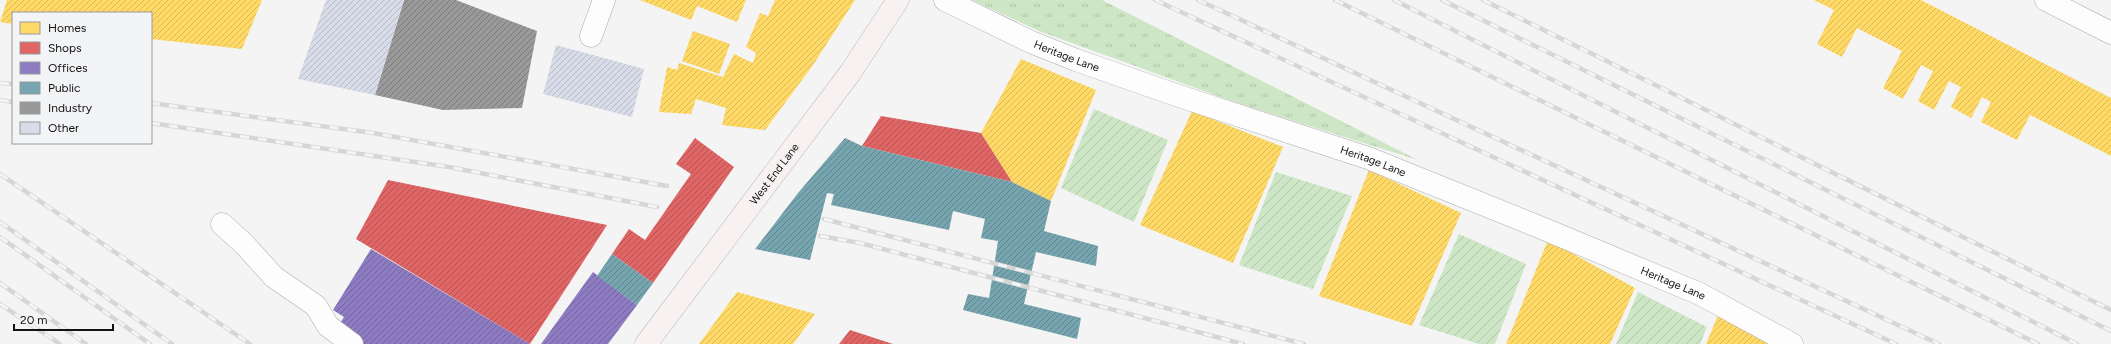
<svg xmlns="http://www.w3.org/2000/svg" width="2111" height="344" font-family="Figtree,sans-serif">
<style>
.grass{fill:url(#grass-tufts)}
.garden{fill:url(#garden-furrows)}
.homes{fill:url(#homes-hatch)}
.shops{fill:url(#shops-hatch)}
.offices{fill:url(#offices-hatch)}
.public{fill:url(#public-hatch)}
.industry{fill:url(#industry-hatch)}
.building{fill:url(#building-hatch)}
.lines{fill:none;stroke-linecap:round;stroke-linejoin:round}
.minor-casing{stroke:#ababab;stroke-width:23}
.major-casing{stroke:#c1b9b7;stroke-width:23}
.minor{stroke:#fdfdfe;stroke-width:22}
.major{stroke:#f7f2f1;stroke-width:22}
.rail-casing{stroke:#d6d6d6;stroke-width:4.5}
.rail{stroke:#f3f4f6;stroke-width:3;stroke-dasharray:9;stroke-linecap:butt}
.labels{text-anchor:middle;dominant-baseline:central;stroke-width:4;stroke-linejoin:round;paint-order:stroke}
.street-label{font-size:11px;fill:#121213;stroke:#f3f4f6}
</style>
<defs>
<pattern id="grass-tufts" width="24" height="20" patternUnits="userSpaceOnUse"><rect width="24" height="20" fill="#cde6c5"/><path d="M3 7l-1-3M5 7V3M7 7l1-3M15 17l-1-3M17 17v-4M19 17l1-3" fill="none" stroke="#afc4a8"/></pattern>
<pattern id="garden-furrows" width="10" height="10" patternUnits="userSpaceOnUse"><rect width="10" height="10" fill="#cde6c5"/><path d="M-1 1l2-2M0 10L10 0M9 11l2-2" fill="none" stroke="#afc4a8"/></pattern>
<pattern id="homes-hatch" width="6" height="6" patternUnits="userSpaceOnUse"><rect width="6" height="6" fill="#ffd966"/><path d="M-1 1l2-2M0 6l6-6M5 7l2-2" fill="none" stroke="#dab958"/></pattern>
<pattern id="shops-hatch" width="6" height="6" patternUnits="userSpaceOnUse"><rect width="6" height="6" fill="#e06666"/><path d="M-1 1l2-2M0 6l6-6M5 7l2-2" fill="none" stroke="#b45353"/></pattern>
<pattern id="offices-hatch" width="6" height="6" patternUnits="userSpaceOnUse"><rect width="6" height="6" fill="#8e7cc3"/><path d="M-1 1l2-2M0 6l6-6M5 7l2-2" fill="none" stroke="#73649d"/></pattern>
<pattern id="public-hatch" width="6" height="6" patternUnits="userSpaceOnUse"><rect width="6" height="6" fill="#76a5af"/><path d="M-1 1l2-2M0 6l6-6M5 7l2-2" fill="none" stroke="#5f858d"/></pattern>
<pattern id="industry-hatch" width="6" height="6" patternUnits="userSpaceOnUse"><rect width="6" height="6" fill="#999"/><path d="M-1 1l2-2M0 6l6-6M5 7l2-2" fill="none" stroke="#7b7b7c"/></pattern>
<pattern id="building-hatch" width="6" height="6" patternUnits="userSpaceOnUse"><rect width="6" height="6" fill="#d8dbe8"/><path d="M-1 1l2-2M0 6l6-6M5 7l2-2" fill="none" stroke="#b8bbc6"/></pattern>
</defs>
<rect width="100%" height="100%" fill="#f4f4f5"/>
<path class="grass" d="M972,0h130l316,160 -181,-57 -198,-72z"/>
<g class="garden">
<path d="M1094,109l74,31 -34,82 -73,-34z"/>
<path d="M1276,172l76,24 -39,93 -74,-24z"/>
<path d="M1459,234l67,30 -31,80h-16l-60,-19z"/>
<path d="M1638,292l69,35 -7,17h-84z"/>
</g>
<g class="homes">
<path d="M7,0h255l-20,49 -91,-10v-26h-138v11l-13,-2z"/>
<path d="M640,0h106l-9,22 -40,-16 -6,14z"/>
<path d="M775,0h80l-42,65 -48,65 -43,-5 4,-17 -30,-9 -5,15 -32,-2 8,-45 10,3 2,-7 44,14 11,-23 19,9 3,-10 -10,-6 14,-34 8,3z"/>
<path d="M1814,0h107l190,98v58l-81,-41 -13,25 -36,-18 10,-20 -9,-5 -11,21 -20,-11 10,-20 -12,-6 -15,29 -16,-9 15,-30 -12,-6 -18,34 -20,-11 19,-37 -45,-23 -15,29 -25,-13 17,-34z"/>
<path d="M693,31l37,13 -11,30 -37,-13z"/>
<path d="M1021,59l75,31 -45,111 -39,-19 -31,-49z"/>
<path d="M1192,111l91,36 -50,116 -93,-38z"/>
<path d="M1369,170l92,43 -49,113 -93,-30z"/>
<path d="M1548,240l87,48 -25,56h-104z"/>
<path d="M737,292l78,22 -22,30h-94z"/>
<path d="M1719,313l58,31h-71z"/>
</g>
<g class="shops">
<path d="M881,116l100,17 31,49 -150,-36z"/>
<path d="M695,138l39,29 -81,116 -41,-29 17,-25 16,11 46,-66 -15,-10z"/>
<path d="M388,180l219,45 -77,119 -174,-105z"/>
<path d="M850,330l43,14h-54z"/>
</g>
<g class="offices">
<path d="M371,249l159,95h-166l-27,-16 7,-11 -11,-7z"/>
<path d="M593,272l44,33 -29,39h-67z"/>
</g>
<g class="public">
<path d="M845,138l17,8 150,36 39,19 -7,30 54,15 -2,20 -60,-14 -12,52 57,14 -4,21 -114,-29 5,-16 21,4 9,-57 -17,-3 4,-19 -32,-8 -4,19 -118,-25 3,-11 -7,-1 -17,67 -55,-11 43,-56z"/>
<path d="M612,254l41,29 -16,22 -40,-29z"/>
</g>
<path class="industry" d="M404,0h52l81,31 -15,77 -79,2 -68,-15z"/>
<g class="building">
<path d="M326,0h78l-29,95 -77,-16z"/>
<path d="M556,45l88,24 -12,48 -89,-23z"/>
</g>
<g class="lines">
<g class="minor-casing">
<g id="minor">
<path id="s1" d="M945,0l86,42 45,18 100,35 192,63 181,73 151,63 92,50"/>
<path d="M2046,0l65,33"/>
<path d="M591,36l13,-36"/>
<path d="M222,224l22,20 30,33 42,29 12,20 24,18"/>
</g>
</g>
<g class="major-casing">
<g id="major">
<path id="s2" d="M646,344l204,-271 48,-73"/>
</g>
</g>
<use href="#minor" class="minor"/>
<use href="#major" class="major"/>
<g class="rail-casing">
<g id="rail">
<path d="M1155,0l741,344"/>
<path d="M1198,0l741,344"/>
<path d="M1335,0l703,344"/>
<path d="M1394,0l683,344"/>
<path d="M1442,0l669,331"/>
<path d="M1483,0l628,310"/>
<path d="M0,83l13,1"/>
<path d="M0,100l13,2"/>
<path d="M151,103l222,30 294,53"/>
<path d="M151,123l298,44 208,40"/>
<path d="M0,174l250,170"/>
<path d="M824,219l480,125"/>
<path d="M0,222l172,122"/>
<path d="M820,236l40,7 383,101"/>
<path d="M0,237l150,107"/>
<path d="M0,283l86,61"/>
<path d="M0,304l60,40"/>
</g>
</g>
<use href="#rail" class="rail"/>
</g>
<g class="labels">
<g class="street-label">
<text stroke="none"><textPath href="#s1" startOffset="134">Heritage Lane</textPath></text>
<text stroke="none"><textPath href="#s1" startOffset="458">Heritage Lane</textPath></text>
<text stroke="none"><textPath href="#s2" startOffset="213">West End Lane</textPath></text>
<text stroke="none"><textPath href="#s1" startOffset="782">Heritage Lane</textPath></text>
</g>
</g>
<rect x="12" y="12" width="140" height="132" fill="#f3f4f6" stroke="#999a9b"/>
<rect x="20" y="22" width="20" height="12" fill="#ffd966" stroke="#999a9b"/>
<text x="48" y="32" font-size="12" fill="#121213">Homes</text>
<rect x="20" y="42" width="20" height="12" fill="#e06666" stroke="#999a9b"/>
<text x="48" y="52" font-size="12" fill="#121213">Shops</text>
<rect x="20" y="62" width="20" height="12" fill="#8e7cc3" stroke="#999a9b"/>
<text x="48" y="72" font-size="12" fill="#121213">Offices</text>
<rect x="20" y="82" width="20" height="12" fill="#76a5af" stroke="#999a9b"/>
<text x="48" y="92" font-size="12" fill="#121213">Public</text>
<rect x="20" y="102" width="20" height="12" fill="#999999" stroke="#999a9b"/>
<text x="48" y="112" font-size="12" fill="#121213">Industry</text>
<rect x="20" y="122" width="20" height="12" fill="#d8dbe8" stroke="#999a9b"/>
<text x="48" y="132" font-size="12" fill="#121213">Other</text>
<path d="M14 324v6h99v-6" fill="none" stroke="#121213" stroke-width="2"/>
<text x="20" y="324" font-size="12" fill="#121213" stroke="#f3f4f6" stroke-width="3" paint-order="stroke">20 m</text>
</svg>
